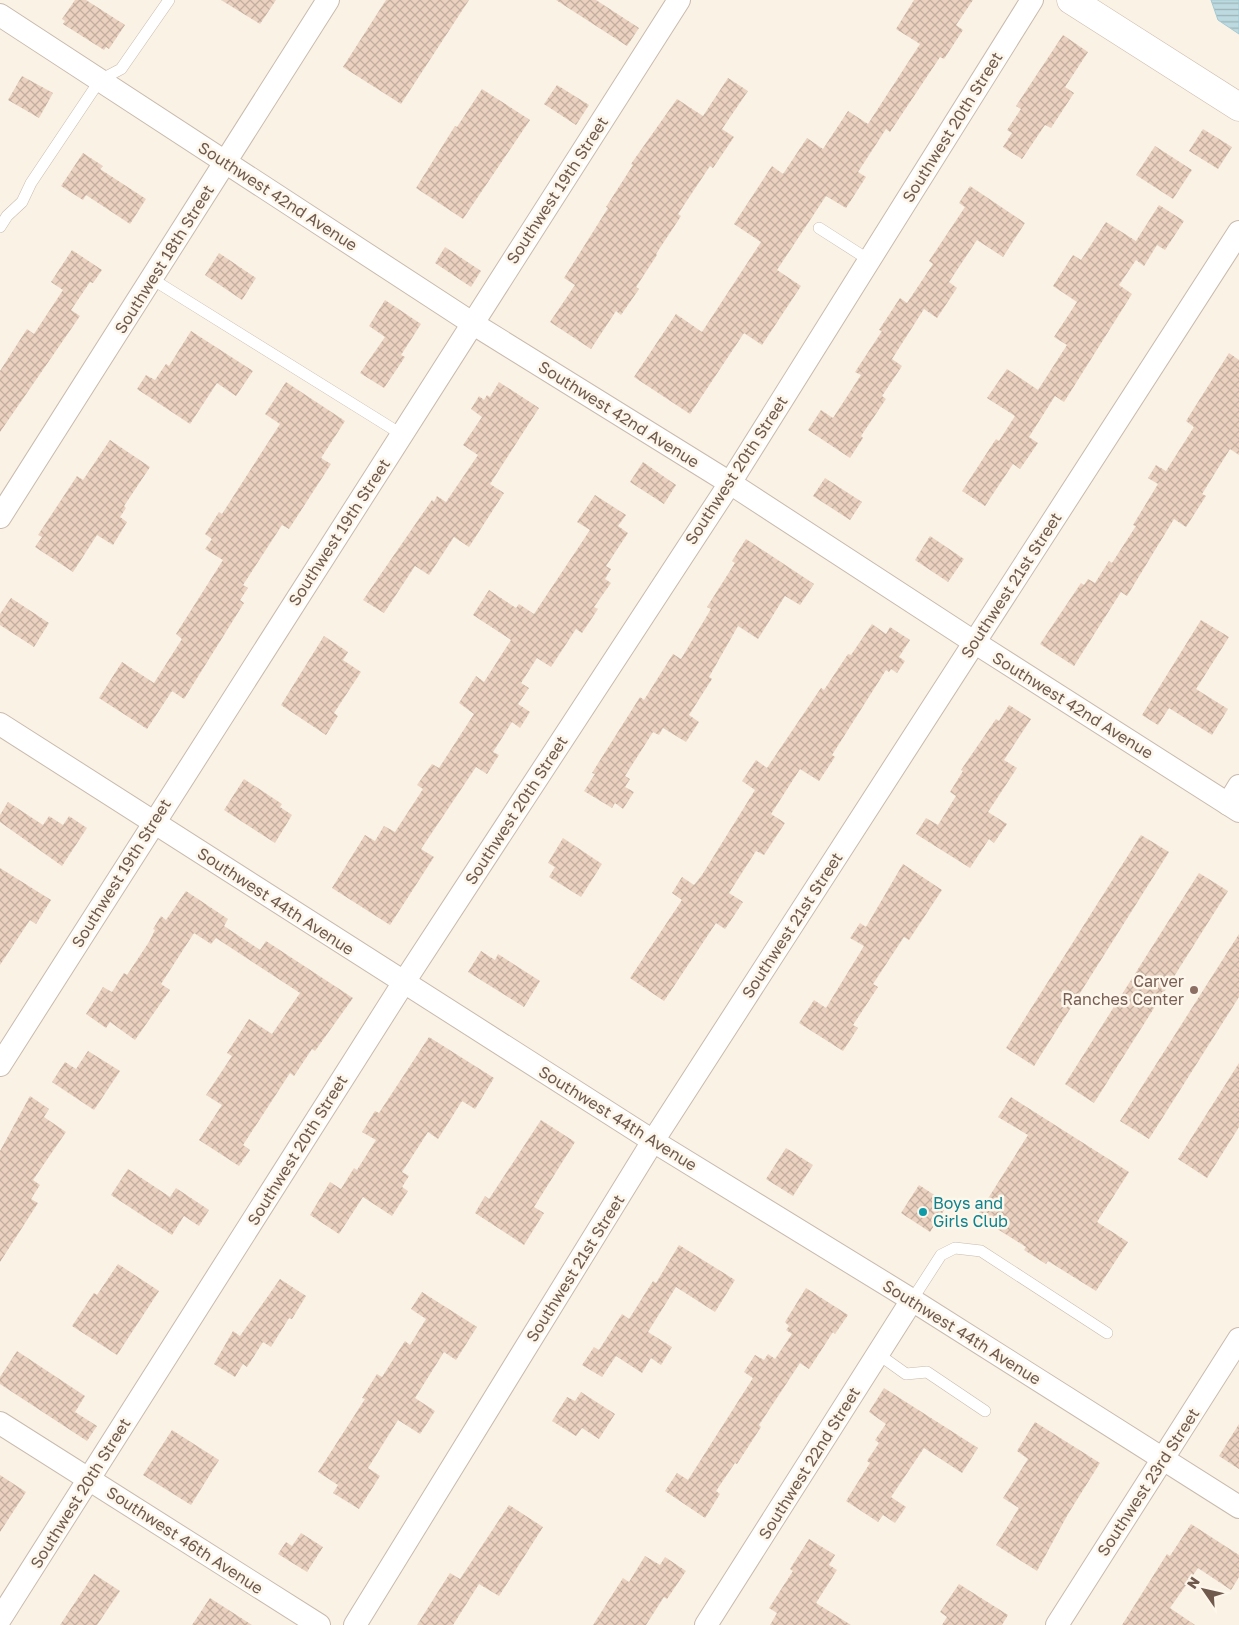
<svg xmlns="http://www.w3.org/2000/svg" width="1239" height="1625" font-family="'Golos Text',sans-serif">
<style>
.water{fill:url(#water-rules);stroke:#a3c9d1}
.building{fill:url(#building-cross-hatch)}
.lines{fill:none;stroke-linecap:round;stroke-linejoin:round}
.lane-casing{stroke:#c9baad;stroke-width:12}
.street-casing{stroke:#c9baad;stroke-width:24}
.secondary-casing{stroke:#cebcad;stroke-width:29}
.lane{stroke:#fff;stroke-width:11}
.street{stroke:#fff;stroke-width:22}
.secondary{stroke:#fff;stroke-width:28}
.education-dot{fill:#8d6e63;stroke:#fdf6eb;stroke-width:2}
.culture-dot{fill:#0f9aa8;stroke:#fdf6eb;stroke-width:2}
.labels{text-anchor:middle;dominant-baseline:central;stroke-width:5;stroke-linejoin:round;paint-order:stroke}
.street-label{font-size:16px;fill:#6f5a4d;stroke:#fdf6eb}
.education-label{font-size:16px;fill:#785e54;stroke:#fdf6eb;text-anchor:end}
.culture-label{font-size:16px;fill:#0d838f;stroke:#fdf6eb;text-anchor:start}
</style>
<defs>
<pattern id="water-rules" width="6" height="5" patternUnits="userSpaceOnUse" patternTransform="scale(1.25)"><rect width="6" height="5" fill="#bcdae0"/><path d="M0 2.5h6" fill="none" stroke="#9db4b8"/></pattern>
<pattern id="building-cross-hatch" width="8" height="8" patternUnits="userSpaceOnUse" patternTransform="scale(1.25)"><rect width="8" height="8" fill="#ebd2c0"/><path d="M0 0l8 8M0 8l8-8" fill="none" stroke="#c3ad9e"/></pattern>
</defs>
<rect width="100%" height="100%" fill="#f9f2e5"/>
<path class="water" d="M1211,0h28v34l-21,-14z"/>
<g class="building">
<path d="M75,0h11l39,25 -16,24 -3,-2 -2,3 -41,-26 2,-3 -3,-2z"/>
<path d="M221,0h55l-16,24z"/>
<path d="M386,0h83l-68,104 -58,-37z"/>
<path d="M556,0h40l43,28 -12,18z"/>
<path d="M914,0h59l-17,25 7,5 -19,29 -4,-2 -50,75 -4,-3 -28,43 8,5 -20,31 -20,-12 -49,74 24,16 -39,59 -18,-12 -54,81 -56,-37 42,-63 26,18 59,-90 -27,-18 38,-58 11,8 24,-36 16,11 25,-38 20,13 52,-80 -24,-15z"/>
<path d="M1063,35l25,17 -23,35 9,6 -23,35 -6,-3 -23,34 -19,-12 9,-14 -5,-3 14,-21 -5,-3z"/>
<path d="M22,76l31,17 -14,25 -31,-18z"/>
<path d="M728,78l20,13 -26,38 12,8 -21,31 -3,-2 -32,48 3,2 -25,38 1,1 -21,32 3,2 -18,26 -5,-4 -25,38 -41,-27 25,-37 -11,-7 44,-70 -2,-1 27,-42 -2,-1 46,-65 26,17z"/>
<path d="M557,85l32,20 -13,20 -32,-21z"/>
<path d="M482,89l48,31 -67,99 -47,-31 39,-62 2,1z"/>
<path d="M1203,129l29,18 -14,22 -29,-18z"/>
<path d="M1155,146l37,24 -19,29 -37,-24z"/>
<path d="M83,153l20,13 -3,3 46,30 -16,25 -44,-29 -3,5 -22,-14z"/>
<path d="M970,186l55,37 -22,34 -26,-17 -28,42 8,6 -20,30 -13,-9 -32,50 10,7 -20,30 4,3 -25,37 2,2 -13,20 -42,-28 13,-20 12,8 28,-43 -6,-3 27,-41 -3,-1 21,-32 7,5 26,-39 -4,-3 36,-54 -6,-4z"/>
<path d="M1159,205l25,16 -19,29 -8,-5 -13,21 -8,-6 -17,25 13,9 -68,108 -9,-6 -26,41 9,6 -18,26 -7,-5 -28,42 -23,-15 34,-52 3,2 16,-25 -28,-18 20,-29 31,21 29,-45 -13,-8 23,-35 -24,-16 20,-31 8,5 25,-38 30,19z"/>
<path d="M445,247l36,24 -10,16 -36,-24z"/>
<path d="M72,250l30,20 -9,13 -3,-1 -19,28 9,6 -80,116v-61l27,-42 7,5 29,-44 -12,-8z"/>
<path d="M219,253l37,25 -14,22 -37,-25z"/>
<path d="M385,300l36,24 -20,31 4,2 -21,31 -24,-15 25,-36 -16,-11z"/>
<path d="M191,331l62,40 -17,25 -19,-13 -27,41 -53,-35 9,-14 9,5 11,-16 3,2z"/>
<path d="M1229,353l10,7v95l-9,-6 -28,45 4,2 -20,31 -12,-8 -47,77 -6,-4 -47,74 -34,-22 41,-61 3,2 4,-6 7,4 14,-22 3,2 24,-37 -3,-1 25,-41 -10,-6 8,-13 10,6 28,-44 -8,-6z"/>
<path d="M286,382l59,39 -24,37 10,6 -42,65 -7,-4 -39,60 5,3 -8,12 4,3 -60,96 -12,-8 -25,38 -48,-31 23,-36 32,21 28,-44 -6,-5 47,-74 -18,-11 7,-10 -7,-5 14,-22 3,2 58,-90 -15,-10z"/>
<path d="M499,382l40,26 -49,76 14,9 -35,54 -15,-10 -25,38 -14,-9 -31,47 -21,-13 69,-100 2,2 3,-6 9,6 32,-47 -15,-10 19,-28 -11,-8 8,-13 5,4 3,-5 3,2z"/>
<path d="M110,440l40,27 -26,39 2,2 -6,9 7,5 -14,23 -16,-10 -24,37 -38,-25 7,-10 -4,-2 39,-59 6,4z"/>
<path d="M643,462l33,23 -12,19 -34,-22z"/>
<path d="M825,478l37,24 -12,18 -37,-24z"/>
<path d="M595,495l31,20 -8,11 10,7 -22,33 5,3 -6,10 6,4 -17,24 4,2 -16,24 -6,-4 -25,38 -14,-9 -16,25 8,5 -11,16 12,8 -10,16 -8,-6 -19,30 6,3 -12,19 -11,-7 -55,82 13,8 -44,68 -58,-37 33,-53 10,6 9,-15 11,6 28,-43 -6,-4 15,-21 7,4 35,-54 -15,-11 17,-27 8,6 27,-42 -38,-25 16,-25 27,18 3,-4 15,10 56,-84 -13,-8z"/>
<path d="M930,536l34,23 -16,23 -33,-22z"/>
<path d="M746,539l68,45 -14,21 -15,-9 -27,43 -20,-13 -29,51 3,2 -23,36 10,7 -13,20 -23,-14 -4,7 -6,-3 -28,44 5,3 -5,8 9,5 -11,17 -8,-6 -3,5 -28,-17 11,-17 -3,-1 48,-76 4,3 29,-46 8,5 30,-50 -4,-2 28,-44 -3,-2z"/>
<path d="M11,598l38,25 -15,24 -34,-22v-11z"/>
<path d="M1201,620l28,17 -33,52 32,20 -16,26 -43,-27 -11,17 -16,-10z"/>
<path d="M872,624l14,10 4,-7 20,13 -11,17 6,4 -8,12 -6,-4 -2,3 -3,-2 -54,85 3,2 -16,24 -19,-12 -29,45 14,9 -21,32 -8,-4 -27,42 14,9 -18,27 -9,-6 -52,78 -34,-23 52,-78 -10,-7 10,-16 12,8 8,-10 53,-85 -13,-9 14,-21 11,8 54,-80 3,2 24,-36 3,1z"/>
<path d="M324,636l24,16 -5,8 18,12 -27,41 4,3 -12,19 -45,-30z"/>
<path d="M1009,705l22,14 -27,41 13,8 -29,44 19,12 -13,19 -5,-4 -19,29 -54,-34 10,-16 12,7 18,-29 -6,-4 13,-21 -2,-1 35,-51 3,2z"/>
<path d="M244,779l38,25 -2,3 12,8 -17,28 -51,-33z"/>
<path d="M8,802l35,23 6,-9 14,9 6,-9 18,12 -25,38 -62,-44v-7z"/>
<path d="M1141,835l28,17 -135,214 -28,-18z"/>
<path d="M563,838l39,26 -21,33 -32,-20 6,-10 -7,-4z"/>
<path d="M903,864l39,26 -33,50 -5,-3 -31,47 5,3 -25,38 5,3 -15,23 -44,-28 15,-23 12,8 38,-62 -14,-8 10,-15 6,4z"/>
<path d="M0,868l51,32 -15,24 -6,-4 -30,45z"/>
<path d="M1199,873l29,18 -134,212 -29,-19z"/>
<path d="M186,891l42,28 -4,7 36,24 6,-9 87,57 -38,53 -3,-2 -18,27 -4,-3 -47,72 7,5 -11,16 -40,-26 23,-35 -16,-10 26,-39 -5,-3 22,-34 23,15 28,-41 -84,-55 -5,6 -17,-11 -33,51 9,6 -35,50 -25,-18 -4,6 -20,-14 17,-27 9,5 12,-19 3,2 22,-33 6,-12 -2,-1 8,-13 5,4z"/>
<path d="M1239,934v63l-90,142 -29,-18z"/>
<path d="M481,951l14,9 3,-6 42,27 -16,26 -56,-35z"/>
<path d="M429,1037l65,41 -19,31 -13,-8 -24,38 -10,-7 -26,40 7,4 -7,11 6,4 -16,25 -29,-19 -24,37 -29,-19 20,-33 11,7 13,-21 3,2 19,-30 -14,-8 13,-21 4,2z"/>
<path d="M88,1051l32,20 -26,39 -42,-28 13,-20 11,7z"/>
<path d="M1239,1063v64l-32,51 -29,-19z"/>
<path d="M30,1096l19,13 -5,8 22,15 -33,48 7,5 -9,14 7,4 -38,59v-111z"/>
<path d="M1011,1097l118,75 -32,50 31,20 -32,49 -48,-30 -2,3 -22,-14 2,-3 -49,-31 51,-81 -30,-18z"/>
<path d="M541,1120l34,22 -41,65 10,6 -20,32 -49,-32 10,-17 4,3z"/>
<path d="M786,1148l27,17 -20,31 -27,-17z"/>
<path d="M128,1169l42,28 6,-9 33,22 -10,16 -15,-10 -12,19 -61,-40z"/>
<path d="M919,1185l29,19 -18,28 -29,-19z"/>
<path d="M679,1245l56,35 -20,32 -39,-25 -28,45 24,15 -11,18 -10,-7 -9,15 -26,-17 -14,21 -20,-12 12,-18 5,3 23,-36 7,5 24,-38 3,2z"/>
<path d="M118,1264l41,27 -42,64 -45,-29 22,-33 3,2z"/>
<path d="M280,1279l26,17 -14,23 -3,-1 -18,29 -8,-5 -16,25 -4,-3 -8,13 -21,-13 19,-33 7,5z"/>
<path d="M806,1288l42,27 -13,19 -2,-2 -24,37 -9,-6 -41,62 2,2 -24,37 -2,-1 -19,28 4,3 -15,24 -40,-27 12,-18 11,7 65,-102 -9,-6 11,-17 9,5 4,-6 7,5 17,-25 -6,-4 3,-4 -4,-4z"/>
<path d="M422,1292l55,35 -21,33 -12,-8 -29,46 20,13 -15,23 -22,-14 -30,48 12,8 -21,33 -26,-16 5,-8 -20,-13 47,-73 -3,-1 15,-24 5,3 23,-36 5,4 16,-26 -15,-10z"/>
<path d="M17,1351l68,45 -10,16 22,14 -10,15 -87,-57v-7z"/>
<path d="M884,1388l94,60 -16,25 -38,-25 -33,49 15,10 -11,16 -12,-8 -5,7 -32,-21 24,-38 -3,-2 12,-18 -4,-3 11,-16 -17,-12z"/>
<path d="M581,1392l34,22 -16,25 -17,-11 -6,8 -24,-15 15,-24 8,4z"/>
<path d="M1035,1422l65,41 -32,51 -31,57 -41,-26 23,-37 -16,-10 25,-39 -11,-8z"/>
<path d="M1239,1424v45l-20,-13z"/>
<path d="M172,1430l47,30 -28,45 -48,-30z"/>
<path d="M0,1475l26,17 -26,40z"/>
<path d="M509,1505l34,22 -44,69 -20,-12 -26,41h-36l33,-52 10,6z"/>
<path d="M1191,1524l48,31v22l-8,13 -33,-22 -28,40 25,17h-73l45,-71 3,2z"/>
<path d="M301,1533l22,14 -16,25 -29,-18 8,-12 6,4z"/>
<path d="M809,1539l26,16 -6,10 8,5 -21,33 35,22h-81l7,-12 -8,-5 24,-37 -3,-2z"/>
<path d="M645,1556l15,9 5,-8 21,14 -19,28 -3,-2 -18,28h-53l30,-47 6,4z"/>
<path d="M94,1574l26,17 -23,34h-37z"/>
<path d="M959,1584l49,31 -6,10h-60l5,-8 -7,-5z"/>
<path d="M210,1598l42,27h-60z"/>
</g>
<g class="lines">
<g class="lane-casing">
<g id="lane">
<path d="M0,227l7,-11 15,-14 9,-19 69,-103 21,-11 48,-69"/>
<path d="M819,228l50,32"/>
<path d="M152,279l249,155"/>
<path d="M912,1300l29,-45 14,-7 26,3 126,82"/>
<path d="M878,1354l28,20 21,-2 58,39"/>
</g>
</g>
<g class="street-casing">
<g id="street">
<path d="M0,15l472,308 258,160 244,159 265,169"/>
<path d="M0,517l328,-517"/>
<path d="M0,724l653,417 259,159 327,207"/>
<path d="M1228,804l11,-18"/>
<path d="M0,1065l679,-1065"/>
<path d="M0,1423l319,202"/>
<path d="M0,1619l404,-637 326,-499 302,-483"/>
<path d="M355,1625l298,-484 586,-909"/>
<path d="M706,1625l206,-325"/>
<path d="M1057,1625l182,-286"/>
</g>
</g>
<g class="secondary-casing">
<path id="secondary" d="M1071,0l168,107"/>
</g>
<use href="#lane" class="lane"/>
<use href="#street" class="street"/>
<use href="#secondary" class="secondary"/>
</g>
<circle class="education-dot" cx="1194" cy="990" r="5"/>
<circle class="culture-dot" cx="923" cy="1212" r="5"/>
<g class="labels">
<g class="street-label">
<text transform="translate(952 127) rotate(-58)">Southwest 20th Street</text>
<text transform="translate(557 190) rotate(-57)">Southwest 19th Street</text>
<text transform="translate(278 196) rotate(33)">Southwest 42nd Avenue</text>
<text transform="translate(164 259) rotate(-58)">Southwest 18th Street</text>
<text transform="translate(619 414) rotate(32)">Southwest 42nd Avenue</text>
<text transform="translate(736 470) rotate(-57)">Southwest 20th Street</text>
<text transform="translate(339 532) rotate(-57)">Southwest 19th Street</text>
<text transform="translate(1011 585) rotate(-57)">Southwest 21st Street</text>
<text transform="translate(1073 705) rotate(32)">Southwest 42nd Avenue</text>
<text transform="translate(516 810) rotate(-57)">Southwest 20th Street</text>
<text transform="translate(121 873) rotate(-58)">Southwest 19th Street</text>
<text transform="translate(276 901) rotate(33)">Southwest 44th Avenue</text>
<text transform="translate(792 925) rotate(-57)">Southwest 21st Street</text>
<text transform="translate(618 1118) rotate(32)">Southwest 44th Avenue</text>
<text transform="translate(297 1150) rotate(-58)">Southwest 20th Street</text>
<text transform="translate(575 1268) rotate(-58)">Southwest 21st Street</text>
<text transform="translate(962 1332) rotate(32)">Southwest 44th Avenue</text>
<text transform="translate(809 1463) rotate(-58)">Southwest 22nd Street</text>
<text transform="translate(1148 1482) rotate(-57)">Southwest 23rd Street</text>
<text transform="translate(80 1493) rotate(-58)">Southwest 20th Street</text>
<text transform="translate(185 1540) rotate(33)">Southwest 46th Avenue</text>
</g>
<g class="education-label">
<text x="1184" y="981">Carver<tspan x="1184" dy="18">Ranches Center</tspan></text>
</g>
<g class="culture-label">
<text x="933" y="1203">Boys and<tspan x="933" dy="18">Girls Club</tspan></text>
</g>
</g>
<g transform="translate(1204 1590) rotate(304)" stroke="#fdf6eb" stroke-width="4" paint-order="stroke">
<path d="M0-4L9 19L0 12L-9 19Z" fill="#6f5a4d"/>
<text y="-8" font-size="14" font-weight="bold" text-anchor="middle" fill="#6f5a4d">N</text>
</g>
</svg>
